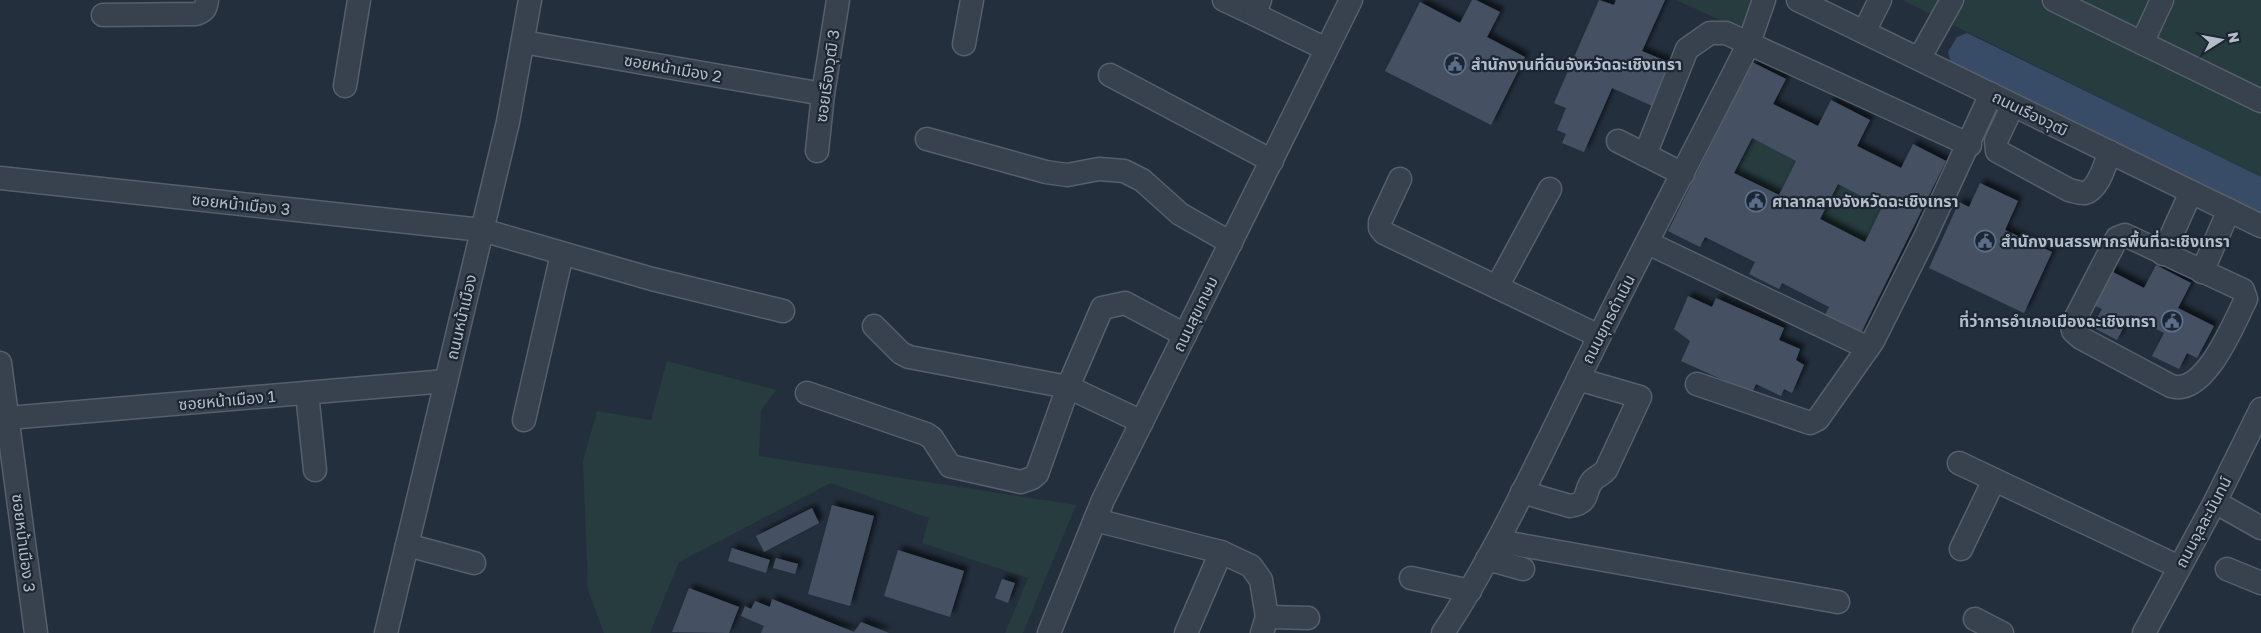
<svg xmlns="http://www.w3.org/2000/svg" width="2261" height="633" font-family="'Golos Text','Noto Sans Thai',sans-serif">
<style>
.green{fill:#263c3f}
.water{fill:#394c67}
.building{fill:#455162;fill-rule:evenodd;filter:url(#shadow)}
.lines{fill:none;stroke-linecap:round;stroke-linejoin:round}
.minor-casing{stroke:#565f6c;stroke-width:25}
.minor{stroke:#38414e;stroke-width:22}
.labels{text-anchor:middle;dominant-baseline:central;stroke-width:4.5;stroke-linejoin:round;paint-order:stroke}
.poi-label{font-size:16px;font-weight:bold;fill:#b4bcc9;stroke:#1d2633;text-anchor:start}
.street-label{font-size:16px;fill:#b4bcc9;stroke:#1d2633}
</style>
<defs>
<filter id="shadow"><feDropShadow dx="4.5" dy="-4.5" stdDeviation="2.5" flood-color="#0009"/></filter>
</defs>
<rect width="100%" height="100%" fill="#242f3e"/>
<g class="green">
<path d="M1676,0h82l-14,31z"/>
<path d="M1902,0h359v177z"/>
<path d="M1752,138l44,23 -17,34 -45,-22z"/>
<path d="M1838,184l44,23 -17,35 -45,-23z"/>
<path d="M667,361l109,29 -15,21 -2,45 317,49 -53,128h-18l23,-55 -106,-35 7,-25 -98,-35 -152,79 -29,71h-46l-16,-43 -5,-129 14,-50 54,9z"/>
</g>
<path class="water" d="M1967,33l294,144v38l-310,-152 -3,-11 9,-15z"/>
<g class="building">
<path d="M1472,0h4l24,12 -13,25 38,20 -34,68 -106,-54 35,-69 40,21z"/>
<path d="M1599,0l15,5 2,-5h49l-23,51 36,15 -19,43 -47,-21 -28,64 -22,-9 4,-9 -9,-4 9,-22 -12,-5z"/>
<path d="M1752,62l34,17 -13,25 45,22 13,-26 39,20 -13,26 44,22 12,-24 33,17 -85,172 -36,-18 4,-8 -47,-24 -3,6 -30,-15 6,-12 -50,-25 -5,10 -32,-16zM1752,138l44,23 -17,34 -45,-22zM1838,184l44,23 -17,35 -45,-23z"/>
<path d="M1980,183l38,18 -13,29 47,22 -28,61 -95,-45 30,-66 10,5z"/>
<path d="M2156,265l35,18 -13,25 36,18 -17,32 -10,-5 -8,16 -27,-13 12,-23 -34,-18 -13,25 -25,-13 10,-18 -13,-6 18,-34 37,19z"/>
<path d="M1688,296l24,11 4,-9 68,30 -5,12 21,9 -4,11 8,5 -12,28 -8,-4 -3,7 -25,-12 -4,9 -71,-32 9,-20 -16,-12z"/>
<path d="M832,505l42,11 -24,90 -42,-12z"/>
<path d="M812,508l7,15 -55,29 -8,-16z"/>
<path d="M732,548l38,12 -4,13 -38,-12z"/>
<path d="M898,550l66,21 -14,46 -66,-21z"/>
<path d="M776,558l22,6 -3,10 -22,-6z"/>
<path d="M1002,579l13,4 -7,20 -13,-5z"/>
<path d="M689,588l50,19 -10,26 -57,-1z"/>
<path d="M772,599l82,33 7,-10 28,11h-128l3,-7 -23,-10 4,-10 6,3 4,-8 15,6z"/>
</g>
<g class="lines">
<g class="minor-casing">
<g id="minor">
<path d="M1224,0l30,14"/>
<path d="M1260,0l-6,14 72,35"/>
<path d="M1798,0l463,226"/>
<path d="M2054,0l207,101"/>
<path d="M103,15l93,-1c8,-3 10,-5 11,-14"/>
<path d="M1864,32l16,-32"/>
<path d="M523,42l300,52"/>
<path d="M2142,43l20,-43"/>
<path d="M964,44l8,-44"/>
<path d="M1919,59l33,-59"/>
<path d="M1110,75l162,86"/>
<path d="M345,86l14,-86"/>
<path d="M2013,105l-17,36 1,10 72,39c5,1 12,4 16,3 14,-4 20,-29 25,-41"/>
<path d="M927,139l119,33 21,3 32,-6 25,2 18,9 38,34 51,29"/>
<path d="M1618,141l65,33"/>
<path d="M817,151l6,-57 15,-94"/>
<path d="M1645,155l42,-106 23,-16h16l244,112"/>
<path d="M0,178l482,52 170,49 131,32"/>
<path d="M1400,179l-20,43v6l4,5 215,103"/>
<path d="M2125,235l118,55 3,9c-12,24 -41,98 -75,87l-90,-48 -8,-7 -1,-6 45,-87z"/>
<path d="M1648,243l220,105"/>
<path d="M2163,254l28,-62"/>
<path d="M2202,272l27,-62"/>
<path d="M1497,287l53,-98"/>
<path d="M874,326l27,27 8,4 159,30 74,35"/>
<path d="M0,363l36,270"/>
<path d="M1697,384l113,39 8,-4 55,-78 52,-104 66,-143"/>
<path d="M307,393l8,77"/>
<path d="M807,393l119,41 6,4 18,28 71,16 11,-4 5,-4 31,-87 34,-79 23,-5 60,32"/>
<path d="M8,418l438,-37"/>
<path d="M524,420l38,-166"/>
<path d="M1959,463l220,104"/>
<path d="M1522,492l48,14c21,-3 13,-15 23,-26 4,-4 9,-5 13,-10l34,-73 -62,-18"/>
<path d="M2215,502l46,26"/>
<path d="M1095,520l126,32"/>
<path d="M1498,541l340,61"/>
<path d="M407,545l67,18"/>
<path d="M1961,549l33,-69"/>
<path d="M1487,559l36,10"/>
<path d="M2227,569l34,14"/>
<path d="M1411,578l59,13"/>
<path d="M1267,617l41,1"/>
<path d="M1975,619l27,14"/>
<path d="M386,633l122,-511 22,-122"/>
<path d="M1049,633l54,-133 248,-500"/>
<path d="M1186,633l35,-81 30,14 10,14 6,37 -5,16"/>
<path d="M1443,633c58,-88 101,-186 148,-280 51,-104 106,-206 158,-310l15,-43"/>
<path d="M2144,633l71,-131 46,-93"/>
</g>
</g>
<use href="#minor" class="minor"/>
</g>
<defs>
<g id="civic-ring" transform="scale(1.125)"><circle r="9.5" fill="#1d2633" stroke="#5c6f8a" stroke-width="1.5"/><path d="M-.6-6.5H3V-4.5H.6V-3L4-1V1h2V6H-6V1h2V-1L-.6-3ZM-1.2 2.5V6h2.4V2.5Z" fill="#5c6f8a"/></g>
</defs>
<g fill-rule="evenodd">
<use href="#civic-ring" x="1455" y="64"/>
<use href="#civic-ring" x="1756" y="201"/>
<use href="#civic-ring" x="1985" y="241"/>
<use href="#civic-ring" x="2172" y="321"/>
</g>
<g class="labels">
<g class="poi-label">
<text x="1471" y="64">สำนักงานที่ดินจังหวัดฉะเชิงเทรา</text>
<text x="1772" y="201">ศาลากลางจังหวัดฉะเชิงเทรา</text>
<text x="2001" y="241">สำนักงานสรรพากรพื้นที่ฉะเชิงเทรา</text>
<text x="2156" y="321" text-anchor="end">ที่ว่าการอำเภอเมืองฉะเชิงเทรา</text>
</g>
<g class="street-label">
<text transform="translate(673 68) rotate(10)">ซอยหน้าเมือง 2</text>
<text transform="translate(827 76) rotate(-82)">ซอยเรืองวุฒิ 3</text>
<text transform="translate(2030 113) rotate(26)">ถนนเรืองวุฒิ</text>
<text transform="translate(241 204) rotate(6)">ซอยหน้าเมือง 3</text>
<text transform="translate(1195 314) rotate(-64)">ถนนสุขเกษม</text>
<text transform="translate(461 317) rotate(-77)">ถนนหน้าเมือง</text>
<text transform="translate(1608 319) rotate(-63)">ถนนยุทธดำเนิน</text>
<text transform="translate(227 400) rotate(-5)">ซอยหน้าเมือง 1</text>
<text transform="translate(2203 522) rotate(-62)">ถนนจุลละนันทน์</text>
<text transform="translate(24 543) rotate(83)">ซอยหน้าเมือง 3</text>
</g>
</g>
<g transform="translate(2221 40) rotate(79)" stroke="#1d2633" stroke-width="4" paint-order="stroke">
<path d="M0-4L9 19L0 12L-9 19Z" fill="#b4bcc9"/>
<text y="-8" font-size="14" font-weight="bold" text-anchor="middle" fill="#b4bcc9">N</text>
</g>
</svg>
